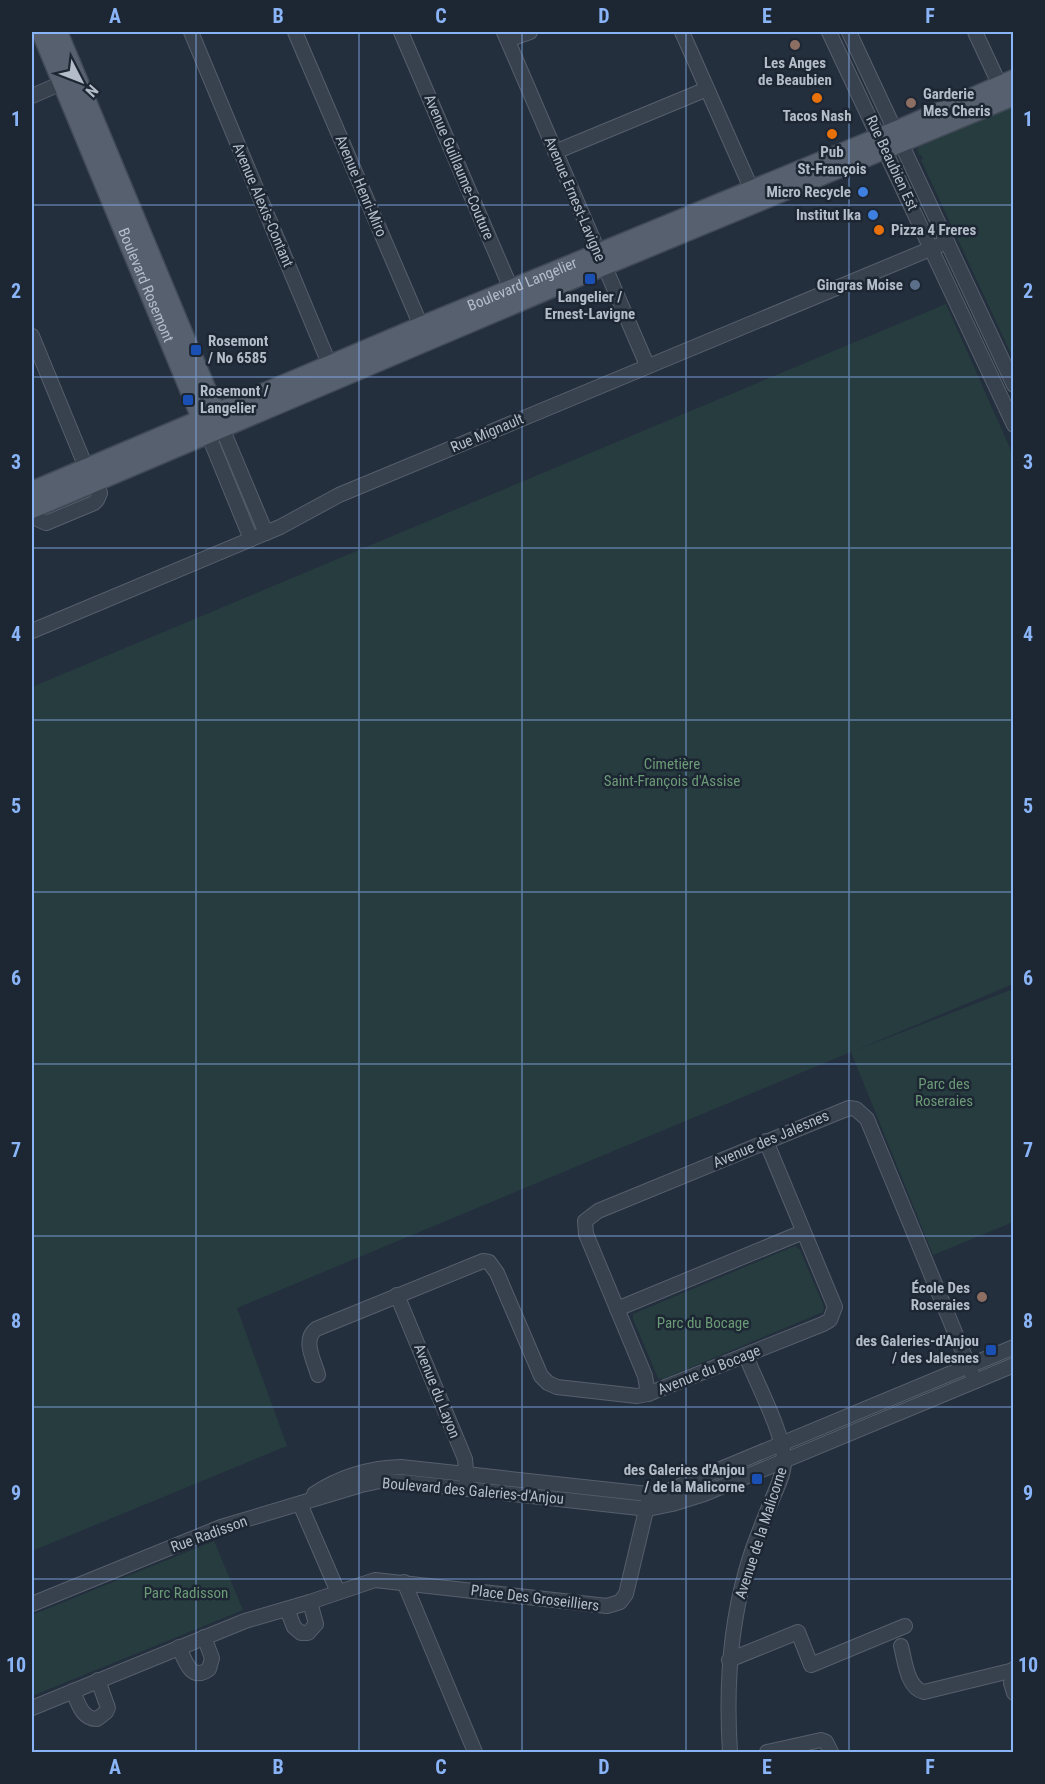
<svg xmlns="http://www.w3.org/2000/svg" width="1045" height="1784" font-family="'Roboto Condensed',sans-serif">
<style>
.green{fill:#263c3f}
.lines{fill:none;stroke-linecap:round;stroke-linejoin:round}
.minor-casing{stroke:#565f6c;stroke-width:16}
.major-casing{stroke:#414a57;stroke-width:21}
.minor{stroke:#38414e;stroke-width:14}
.major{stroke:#56606e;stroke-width:18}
.grid{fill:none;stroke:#8ab4f8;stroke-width:1.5;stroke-opacity:0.55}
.education-dot{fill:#8d6e63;stroke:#1d2633;stroke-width:2}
.food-dot{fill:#e8710a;stroke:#1d2633;stroke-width:2}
.shop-dot{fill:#3f7fe0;stroke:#1d2633;stroke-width:2}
.transit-dot{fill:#1a4fb4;stroke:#1d2633;stroke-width:2}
.service-dot{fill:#5c6f8a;stroke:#1d2633;stroke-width:2}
.labels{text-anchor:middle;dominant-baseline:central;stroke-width:5;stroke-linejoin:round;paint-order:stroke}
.poi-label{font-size:15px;font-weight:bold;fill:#b4bcc9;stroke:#1d2633;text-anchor:end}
.street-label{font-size:15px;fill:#b4bcc9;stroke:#1d2633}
.park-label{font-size:15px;fill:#6b9a76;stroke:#1d2633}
.neatline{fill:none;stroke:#8ab4f8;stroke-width:2}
.grid-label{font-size:20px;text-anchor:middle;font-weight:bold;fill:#8ab4f8}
</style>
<rect width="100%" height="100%" fill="#242f3e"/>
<g class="green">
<path d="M1013,105v253l-92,-198 2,-1 -2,-4h-2l-2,-6 3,-3z"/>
<path d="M946,304l67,151v529l-159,67 159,-62v233l-80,33 -82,-203 -614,256 50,138 -255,105v-864z"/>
<path d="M795,1246l5,4 24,57 -1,5 -160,67 -5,-1 -25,-59v-5z"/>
<path d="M214,1541l29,69 -211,86v-81z"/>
</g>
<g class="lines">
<g class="minor-casing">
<g id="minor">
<path d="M191,32l142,341"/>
<path d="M295,32l129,301"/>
<path d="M401,32l114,266"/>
<path d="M504,32l143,333"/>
<path d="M682,32l73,165"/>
<path d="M829,32l185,393"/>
<path d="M849,32l165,353"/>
<path d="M975,32l28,60"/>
<path d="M508,40l22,-8"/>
<path d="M32,96l30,-13"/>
<path d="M555,152l152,-63"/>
<path d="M32,336l51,124 17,33 -3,7 -3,3 -48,20 -7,-3 -7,-12"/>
<path d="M222,428l44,105"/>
<path d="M208,434l43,105"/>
<path d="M32,631l248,-104 59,-32 608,-253"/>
<path d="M397,1295l68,164 2,22"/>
<path d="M617,1309l186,-77"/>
<path d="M318,1375c-4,-15 -16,-35 -2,-46l167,-68 6,1 8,11 44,103 7,7 9,4 80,9 11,-2 175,-70 7,-4 5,-13 -69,-166"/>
<path d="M648,1394l-3,-18 -59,-142 -1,-13 13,-10 251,-103 7,1 11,10 108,262"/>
<path d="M314,1494c27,-18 55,-26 87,-27l247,27 15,-1 351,-146"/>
<path d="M300,1504l38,88"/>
<path d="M404,1582l71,170"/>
<path d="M32,1604l189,-77 140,-42 19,-4 24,1 244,27 24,-5 32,-10 310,-129"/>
<path d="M287,1609l7,18 7,6h7l8,-9 -6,-22"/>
<path d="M901,1646c4,15 6,42 23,46l90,-22"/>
<path d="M179,1647c6,14 12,35 30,22l3,-11 -8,-21"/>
<path d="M729,1660l69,-28 13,33 94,-39"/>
<path d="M1014,1669l-3,14 3,10"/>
<path d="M73,1691c5,12 9,28 24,28l9,-7 2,-4 -10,-28"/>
<path d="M32,1708l213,-87 65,-19 65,-22 232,26 13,-4 6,-8 22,-92"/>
<path d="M730,1752c-4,-61 -1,-121 16,-181 6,-24 16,-46 25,-69 5,-13 14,-29 13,-43 -1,-27 -28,-77 -38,-103"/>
<path d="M767,1752l54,-12 5,2 5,10"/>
</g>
</g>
<g class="major-casing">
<g id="major">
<path id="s1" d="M41,32l165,398"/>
<path d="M58,32l163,392"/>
<path id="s2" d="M32,491l389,-165 483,-199 110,-48"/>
<path d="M32,509l572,-243 410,-170"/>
</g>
</g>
<use href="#minor" class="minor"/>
<use href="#major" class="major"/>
</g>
<path class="grid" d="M196,32v1720M359,32v1720M522,32v1720M686,32v1720M849,32v1720M32,205h982M32,377h982M32,548h982M32,720h982M32,892h982M32,1064h982M32,1236h982M32,1407h982M32,1579h982"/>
<g class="education-dot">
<circle cx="795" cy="45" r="6"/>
<circle cx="911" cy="103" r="6"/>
<circle cx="982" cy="1297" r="6"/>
</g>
<g class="food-dot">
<circle cx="817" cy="98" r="6"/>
<circle cx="832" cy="134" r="6"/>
<circle cx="879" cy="230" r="6"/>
</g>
<g class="shop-dot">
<circle cx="863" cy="192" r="6"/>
<circle cx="873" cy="215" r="6"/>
</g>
<g class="transit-dot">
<rect x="584" y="273" width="12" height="12" rx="3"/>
<rect x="190" y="344" width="12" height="12" rx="3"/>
<rect x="182" y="394" width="12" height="12" rx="3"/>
<rect x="985" y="1344" width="12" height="12" rx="3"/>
<rect x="751" y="1473" width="12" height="12" rx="3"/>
</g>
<circle class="service-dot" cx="915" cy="285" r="6"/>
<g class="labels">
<g class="poi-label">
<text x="795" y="63" text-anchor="middle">Les Anges<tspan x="795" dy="17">de Beaubien</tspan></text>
<text x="923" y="94" text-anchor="start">Garderie<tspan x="923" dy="17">Mes Cheris</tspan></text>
<text x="817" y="116" text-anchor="middle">Tacos Nash</text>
<text x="832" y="152" text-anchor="middle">Pub<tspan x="832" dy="17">St-François</tspan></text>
<text x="851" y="192">Micro Recycle</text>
<text x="861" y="215">Institut Ika</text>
<text x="891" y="230" text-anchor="start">Pizza 4 Freres</text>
<text x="903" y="285">Gingras Moise</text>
<text x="590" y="297" text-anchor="middle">Langelier /<tspan x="590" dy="17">Ernest-Lavigne</tspan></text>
<text x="208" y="341" text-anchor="start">Rosemont<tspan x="208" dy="17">/ No 6585</tspan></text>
<text x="200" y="391" text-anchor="start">Rosemont /<tspan x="200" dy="17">Langelier</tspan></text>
<text x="970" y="1288">École Des<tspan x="970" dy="17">Roseraies</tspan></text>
<text x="979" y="1341">des Galeries-d'Anjou<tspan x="979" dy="17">/ des Jalesnes</tspan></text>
<text x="745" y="1470">des Galeries d'Anjou<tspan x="745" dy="17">/ de la Malicorne</tspan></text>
</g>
<g class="street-label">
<text transform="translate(892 163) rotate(65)">Rue Beaubien Est</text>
<text transform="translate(459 167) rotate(67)">Avenue Guillaume-Couture</text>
<text transform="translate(361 186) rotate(67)">Avenue Henri-Miro</text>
<text transform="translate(575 199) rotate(67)">Avenue Ernest-Lavigne</text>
<text transform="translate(263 205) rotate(67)">Avenue Alexis-Contant</text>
<text stroke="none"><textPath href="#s2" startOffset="532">Boulevard Langelier</textPath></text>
<text stroke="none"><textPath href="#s1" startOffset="274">Boulevard Rosemont</textPath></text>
<text transform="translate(487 433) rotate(-23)">Rue Mignault</text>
<text transform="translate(771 1139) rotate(-23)">Avenue des Jalesnes</text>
<text transform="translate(709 1370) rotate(-22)">Avenue du Bocage</text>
<text transform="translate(437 1391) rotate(68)">Avenue du Layon</text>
<text transform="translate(473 1491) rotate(5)">Boulevard des Galeries-d'Anjou</text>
<text transform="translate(761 1533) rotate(-72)">Avenue de la Malicorne</text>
<text transform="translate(209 1534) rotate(-20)">Rue Radisson</text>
<text transform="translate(535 1598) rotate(7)">Place Des Groseilliers</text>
</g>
<g class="park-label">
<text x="672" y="764">Cimetière<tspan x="672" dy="17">Saint-François d'Assise</tspan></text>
<text x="944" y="1084">Parc des<tspan x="944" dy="17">Roseraies</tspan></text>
<text x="703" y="1323">Parc du Bocage</text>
<text x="186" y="1593">Parc Radisson</text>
</g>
</g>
<rect width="1045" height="1784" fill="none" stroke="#1d2633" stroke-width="66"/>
<g transform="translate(81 81) rotate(132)" stroke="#1d2633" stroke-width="4.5" paint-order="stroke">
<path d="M0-4.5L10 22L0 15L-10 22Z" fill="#b4bcc9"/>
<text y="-9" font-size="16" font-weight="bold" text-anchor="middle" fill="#b4bcc9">N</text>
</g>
<rect x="33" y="33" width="979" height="1718" class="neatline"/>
<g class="grid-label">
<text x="115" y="23">A</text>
<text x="278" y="23">B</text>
<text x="441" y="23">C</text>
<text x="604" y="23">D</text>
<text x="767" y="23">E</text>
<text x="930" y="23">F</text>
<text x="16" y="126">1</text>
<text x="1028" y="126">1</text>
<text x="16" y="298">2</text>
<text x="1028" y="298">2</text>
<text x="16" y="469">3</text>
<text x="1028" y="469">3</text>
<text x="16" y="641">4</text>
<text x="1028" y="641">4</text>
<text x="16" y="813">5</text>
<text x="1028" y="813">5</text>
<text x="16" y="985">6</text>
<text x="1028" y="985">6</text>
<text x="16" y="1157">7</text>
<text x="1028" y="1157">7</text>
<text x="16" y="1328">8</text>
<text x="1028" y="1328">8</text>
<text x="16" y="1500">9</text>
<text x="1028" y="1500">9</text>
<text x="16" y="1672">10</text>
<text x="1028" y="1672">10</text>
<text x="115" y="1774">A</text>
<text x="278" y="1774">B</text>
<text x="441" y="1774">C</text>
<text x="604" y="1774">D</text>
<text x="767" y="1774">E</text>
<text x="930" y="1774">F</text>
</g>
</svg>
